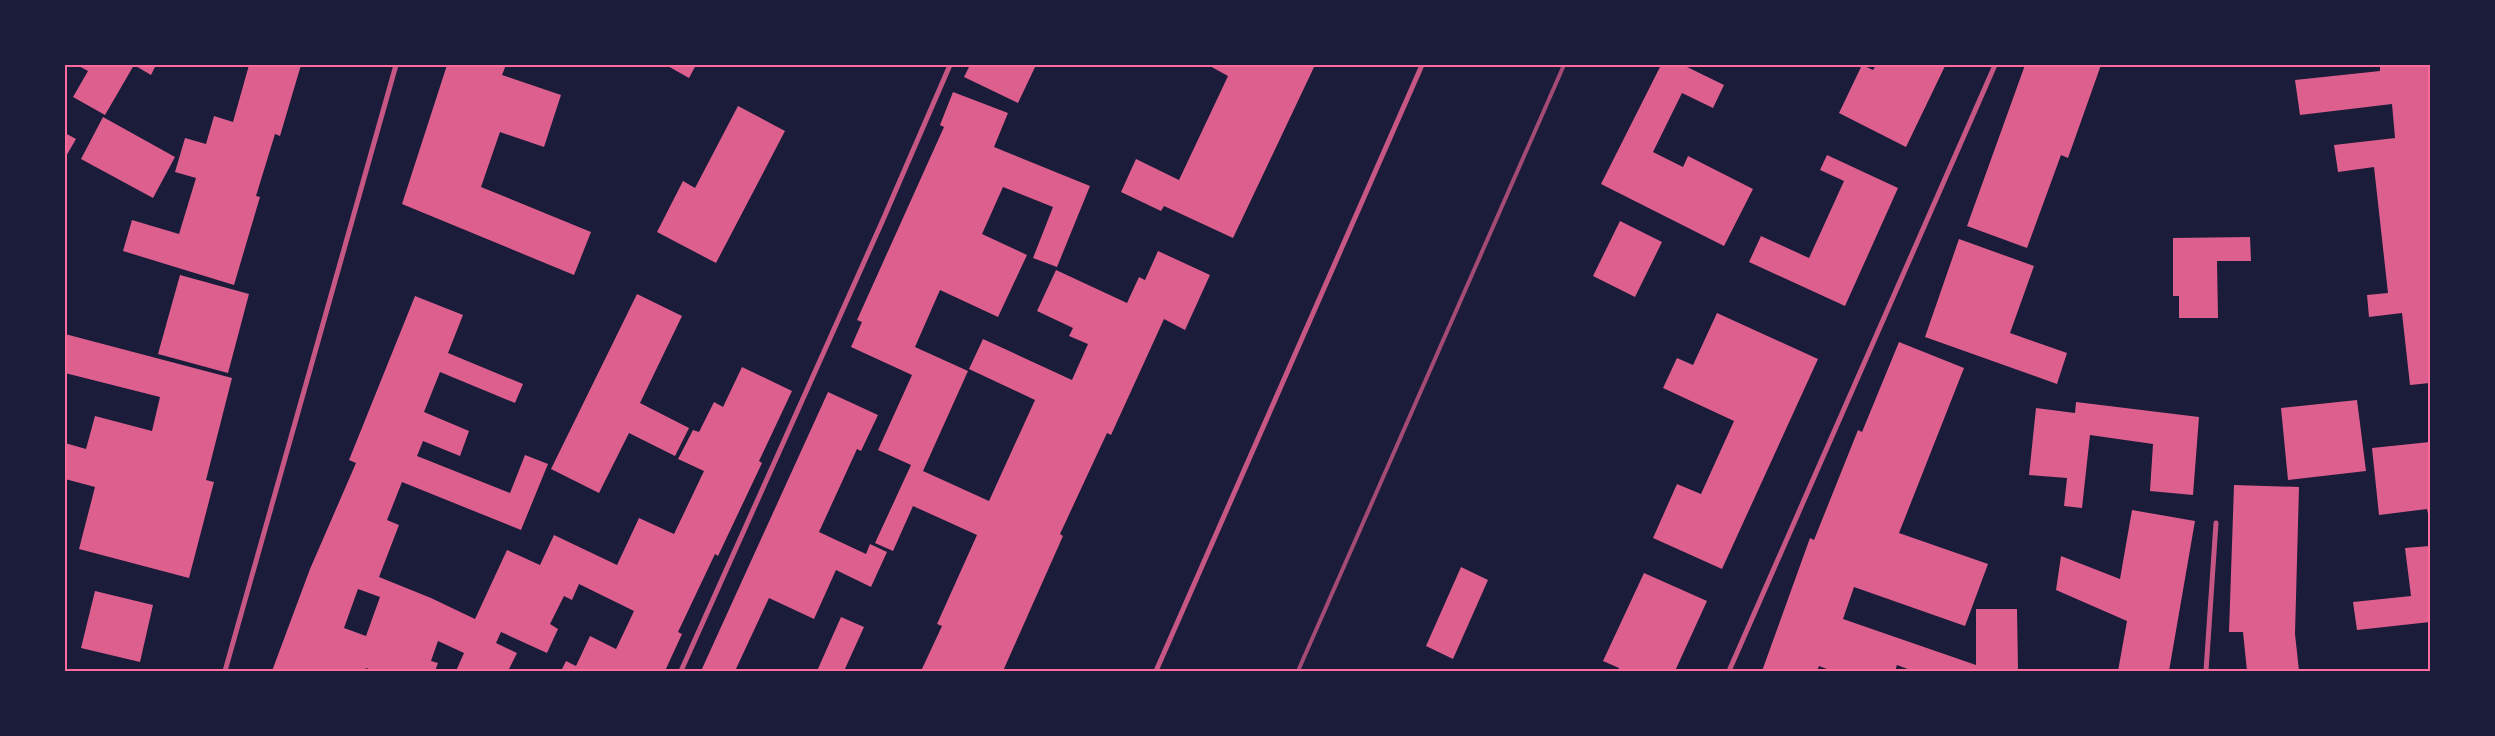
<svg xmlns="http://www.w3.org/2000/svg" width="2495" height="736" font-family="'DejaVu Sans',sans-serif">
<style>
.building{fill:#dd5f8e;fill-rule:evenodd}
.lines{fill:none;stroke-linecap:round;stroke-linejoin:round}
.minor{stroke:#c65784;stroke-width:5}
.rail{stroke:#a44b75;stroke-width:4}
.neatline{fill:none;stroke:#ff6b9d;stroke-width:2}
</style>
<rect width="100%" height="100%" fill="#1b1b3a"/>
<g class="building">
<path d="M77,65h57l-29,50 -32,-18 15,-26z"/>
<path d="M134,65h22l-5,10z"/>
<path d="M249,65h52l-21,71 -5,-2 -19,62 4,1 -26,88 -111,-34 9,-31 47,14 17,-56 -21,-6 10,-34 21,6 8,-28 19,6z"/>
<path d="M447,65h59l-4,10 59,20 -17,52 -44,-15 -19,55 110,45 -17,43 -172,-71z"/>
<path d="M666,65h30l-7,13z"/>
<path d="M970,65h66l-18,38 -54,-26z"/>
<path d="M1208,65h107l-82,173 -69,-32 -3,5 -40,-19 15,-33 43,21 49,-104z"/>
<path d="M1661,65h22l41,20 -11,23 -31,-15 -29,59 30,15 5,-11 65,33 -29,57 -123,-62z"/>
<path d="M1862,65l11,5 3,-5 69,1 -39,81 -67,-34z"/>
<path d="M2025,65h76l-33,93 -7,-3 -34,93 -60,-22z"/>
<path d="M2380,65h50v318l-20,2 -8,-72 -33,4 -2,-22 21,-2 -14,-126 -36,5 -4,-27 61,-7 -3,-34 -92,11 -5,-35 85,-9z"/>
<path d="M953,92l55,21 -14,34 96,39 -33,81 -24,-9 20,-51 -50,-20 -21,47 45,21 -29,62 -58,-27 -25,57 53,24 -45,100 66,30 46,-101 -66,-31 14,-30 89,41 16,-36 -19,-8 4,-8 -36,-17 19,-41 71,33 12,-26 6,3 13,-29 52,24 -25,55 -21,-11 -53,116 -4,-2 -47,101 3,2 -60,135h-82l21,-45 -5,-2 40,-89 -64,-29 -20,45 -18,-8 36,-78 -33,-15 34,-75 -61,-28 11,-25 -5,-2 87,-193 -4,-2z"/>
<path d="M738,106l47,25 -69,132 -59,-31 26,-51 12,7z"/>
<path d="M103,117l72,40 -22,41 -72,-39z"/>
<path d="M65,133l11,6 -11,19z"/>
<path d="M1827,155l71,33 -53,118 -96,-44 12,-26 48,22 35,-77 -24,-11z"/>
<path d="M1620,221l42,21 -27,55 -42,-21z"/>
<path d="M2250,237l1,24h-34l1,57h-39v-22h-6v-58z"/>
<path d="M1959,239l75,27 -24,67 57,20 -10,31 -132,-47z"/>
<path d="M180,275l69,19 -21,79 -70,-19z"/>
<path d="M637,294l45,22 -42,87 49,25 -14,28 -46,-23 -30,60 -48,-24z"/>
<path d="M415,296l48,19 -15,38 75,31 -8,19 -75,-31 -16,40 45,19 -9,25 -37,-15 -6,15 93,37 15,-38 23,9 -27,66 -119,-48 -15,38 12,5 -20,52 52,21 44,21 32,-69 33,15 14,-30 63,30 22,-47 35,16 30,-63 -26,-12 15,-29 6,2 15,-30 9,5 19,-40 50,24 -33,70 3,2 -44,93 -3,-2 -37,78 4,2 -17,37h-104l5,-10 10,5 14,-30 26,13 18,-38 -55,-27 -7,16 -8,-4 -14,28 8,5 -11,24 -46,-21 -5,11 21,10 -9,18h-52l8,-18 -26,-12 -7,20 7,2 -3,8h-61l-8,-3 -1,3h-93l38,-102 46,-106 -7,-3zM358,589l22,8 -14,39 -22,-8z"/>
<path d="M1717,313l101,46 -96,210 -69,-31 24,-54 24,10 33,-73 -71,-33 14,-30 16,7z"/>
<path d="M65,334l167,44 -26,102 8,2 -25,96 -110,-29 16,-62 -30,-8v-36l21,6 9,-33 57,15 8,-34 -95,-24z"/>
<path d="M1899,342l65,26 -65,165 89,31 -23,62 -111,-39 -11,32 133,46v-56h41l1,62h-105l-16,-6 -2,6h-63l-13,-5 -2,5h-55l48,-133 4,2 44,-110 4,2z"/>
<path d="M828,392l50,23 -17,36 -4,-2 -38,83 47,22 4,-10 17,8 -16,35 -35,-17 -22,49 -45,-21 -34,73h-34z"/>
<path d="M2357,400l9,71 -78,9 -7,-72z"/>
<path d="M2076,402l123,15 -6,78 -43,-4 3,-47 -63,-9 -8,73 -18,-2 3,-28 -38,-3 7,-67 39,5z"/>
<path d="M2430,442v81l-3,-14 -48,6 -7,-67z"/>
<path d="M2234,485l65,2 -4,147 4,37h-52l-4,-39h-14z"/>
<path d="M2132,510l63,11 -26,150h-51l9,-50 -71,-31 5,-34 59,23z"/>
<path d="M2430,546v76l-73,8 -4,-28 58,-6 -6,-48z"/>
<path d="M1461,567l27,13 -35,79 -27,-13z"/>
<path d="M1644,573l63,28 -32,70h-57l1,-3 -16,-7z"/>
<path d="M95,591l58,14 -13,57 -59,-14z"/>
<path d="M841,617l23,10 -20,44h-27z"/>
</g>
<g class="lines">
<g class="minor">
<path d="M225,671l171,-606"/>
<path d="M681,671l201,-449 68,-157"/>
<path d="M1156,671l266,-606"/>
<path d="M1729,671l266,-606"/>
<path d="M2206,671l10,-148"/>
</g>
<path class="rail" d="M1298,671l266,-606"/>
</g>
<rect width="2495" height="736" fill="none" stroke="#1b1b3a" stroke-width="132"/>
<rect x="66" y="66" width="2363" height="604" class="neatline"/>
</svg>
